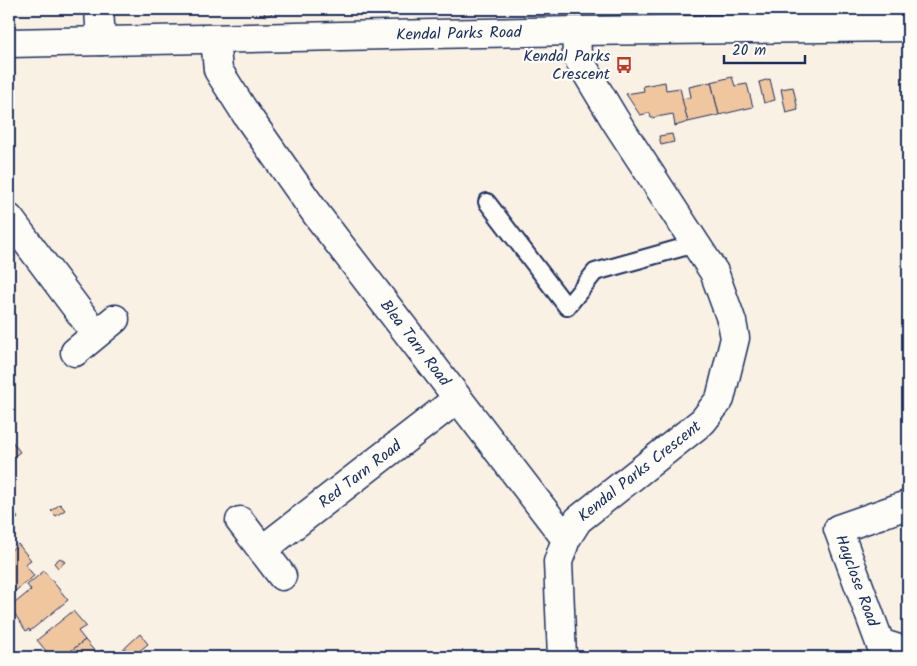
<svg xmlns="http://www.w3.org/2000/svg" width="917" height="666" font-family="Kalam,sans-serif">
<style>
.building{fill:#f0c69f;stroke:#1b2f5e}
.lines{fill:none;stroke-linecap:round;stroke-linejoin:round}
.lane-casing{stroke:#1b2f5e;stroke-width:20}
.street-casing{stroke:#1b2f5e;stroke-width:31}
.lane{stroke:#fdfcf7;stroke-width:16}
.street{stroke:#fdfcf7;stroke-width:28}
.labels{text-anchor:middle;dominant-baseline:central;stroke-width:4.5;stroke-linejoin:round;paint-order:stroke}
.street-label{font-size:16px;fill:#1b2f5e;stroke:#fdfcf7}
.poi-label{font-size:16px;fill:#1b2f5e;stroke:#fdfcf7;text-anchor:end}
</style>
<rect width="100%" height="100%" fill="#faf1e5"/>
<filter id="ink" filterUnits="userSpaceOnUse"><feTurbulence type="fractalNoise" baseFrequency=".02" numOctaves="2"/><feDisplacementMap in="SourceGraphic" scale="10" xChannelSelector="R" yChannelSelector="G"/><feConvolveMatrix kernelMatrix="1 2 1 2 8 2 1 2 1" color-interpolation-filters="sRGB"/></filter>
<g filter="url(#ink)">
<g class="building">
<path d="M263,9h8l1,5 -7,2z"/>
<path d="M275,9h41v2l-41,-1z"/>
<path d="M732,77l3,9 12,-2 6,23 -34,8 -8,-33z"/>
<path d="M770,79l5,21 -11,3 -5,-21z"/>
<path d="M665,82l1,8 14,-2 8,34 -13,4 -2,-12 -22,4 -1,-5 -10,2 -14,-21 18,-3 -1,-5z"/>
<path d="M711,82l8,33 -31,7 -6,-23 9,-2 -2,-10z"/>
<path d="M793,87l5,23 -12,3 -5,-24z"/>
<path d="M672,134l2,8 -13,3 -2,-9z"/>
<path d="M11,440l9,12 -11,8v-18z"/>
<path d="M9,496l5,6 -5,3z"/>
<path d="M60,504l5,6 -9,6 -5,-5z"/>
<path d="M9,506l9,12 -9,7z"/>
<path d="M18,544l13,16 -6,4 9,12 -25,20v-44z"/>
<path d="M60,558l5,4 -7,6 -4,-5z"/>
<path d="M44,571l24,29 -38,31 -1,-2 -3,2 -16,-24 21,-17 -4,-5z"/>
<path d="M73,611l13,15 -8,5 7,9 -22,17h-12l-14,-17z"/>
<path d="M140,634l8,10 -16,13h-17z"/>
<path d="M85,640l12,14 5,-4 6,7h-45z"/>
</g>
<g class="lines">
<g class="lane-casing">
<path id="lane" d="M487,202l80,105 28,-35 100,-28"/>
</g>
<g class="street-casing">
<g id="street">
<path d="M99,9l2,32"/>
<path id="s1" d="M215,39l3,31 28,44 71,101 249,324 -8,23 4,95"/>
<path id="s2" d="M9,43l567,-12 332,-4"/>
<path d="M9,218l87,116"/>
<path d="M75,352l40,-33"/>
<path id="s3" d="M907,505l-69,24 42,114 28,9"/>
<path d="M240,521l42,55"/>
<path id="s4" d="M566,539l12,-19 125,-99 17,-22 15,-61 -3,-16 -18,-50 -99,-152 -33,-55 -5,-10 -1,-24"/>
<path id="s5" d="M262,550l195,-151"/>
</g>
</g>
<use href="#lane" class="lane"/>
<use href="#street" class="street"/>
</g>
</g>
<defs>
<g id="bus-bare" transform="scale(1.35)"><path d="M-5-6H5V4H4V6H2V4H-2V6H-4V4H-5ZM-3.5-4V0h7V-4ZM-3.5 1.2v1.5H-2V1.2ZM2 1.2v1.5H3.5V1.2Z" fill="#c8321e" stroke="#fdfcf7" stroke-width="2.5" paint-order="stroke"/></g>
</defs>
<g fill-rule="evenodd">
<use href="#bus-bare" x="624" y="65"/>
</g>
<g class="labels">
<g class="street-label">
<text stroke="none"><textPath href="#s2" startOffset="450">Kendal Parks Road</textPath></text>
<text stroke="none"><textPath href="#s1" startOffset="368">Blea Tarn Road</textPath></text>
<text stroke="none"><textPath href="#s4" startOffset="101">Kendal Parks Crescent</textPath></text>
<text stroke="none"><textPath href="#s5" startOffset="124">Red Tarn Road</textPath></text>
<text stroke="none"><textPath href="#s3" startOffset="128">Hayclose Road</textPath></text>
</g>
<g class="poi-label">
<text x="610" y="56">Kendal Parks<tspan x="610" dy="18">Crescent</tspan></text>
</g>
</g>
<rect width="917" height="666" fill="none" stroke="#fdfcf7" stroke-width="30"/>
<rect x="15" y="15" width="887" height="636" fill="none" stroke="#1b2f5e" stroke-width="2" filter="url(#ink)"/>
<path d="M724 55v8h81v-8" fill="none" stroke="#1b2f5e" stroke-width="2.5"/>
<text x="732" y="55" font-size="15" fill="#1b2f5e" stroke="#fdfcf7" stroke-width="4" paint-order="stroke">20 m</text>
</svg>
